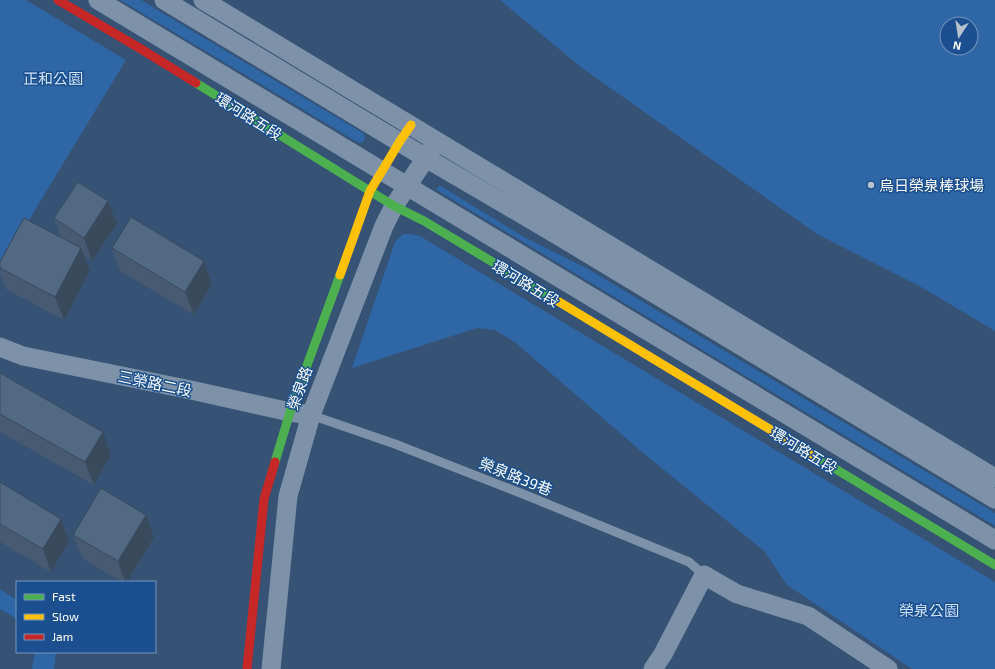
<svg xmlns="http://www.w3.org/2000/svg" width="995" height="669" font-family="'Exo 2','Noto Sans TC',sans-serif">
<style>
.green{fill:#2f66a5;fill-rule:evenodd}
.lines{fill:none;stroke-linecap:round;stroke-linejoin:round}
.lane{stroke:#7d92a8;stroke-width:9}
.street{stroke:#7d92a8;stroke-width:19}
.fast{stroke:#4caf50;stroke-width:9}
.slow{stroke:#ffc107;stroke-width:9}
.jam{stroke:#c62828;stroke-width:9}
.wall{fill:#475a72}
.shaded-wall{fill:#394a5c}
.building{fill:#526984;stroke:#394a5c}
.poi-dot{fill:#b9c2ce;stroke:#1b4f8f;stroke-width:1.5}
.labels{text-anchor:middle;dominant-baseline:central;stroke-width:3;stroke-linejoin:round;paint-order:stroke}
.park-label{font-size:15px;fill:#cfe3fa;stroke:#1b4f8f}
.street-label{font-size:15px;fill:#fff;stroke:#1b4f8f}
.poi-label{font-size:15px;fill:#fff;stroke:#1b4f8f;text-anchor:start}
</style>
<rect width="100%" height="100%" fill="#365274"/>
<g class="green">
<path d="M0,0h26l100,60c-42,70 -85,139 -126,209z"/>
<path d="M120,0h21l222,133c3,4 2,7 -1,10l-5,-1z"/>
<path d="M500,0h495v331l-74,-44 -104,-53 -235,-166zM947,24h24v24h-24z"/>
<path d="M440,186l4,2 80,49 64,32 407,244v13l-555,-334 -3,-2v-2z"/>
<path d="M403,234h8l9,2 575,346v87h-83l-125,-84 -23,-34 -121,-98 -127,-110 -21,-13 -18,-2 -125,40 43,-126z"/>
<path d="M0,589l17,11v19l-17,-10z"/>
<path d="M35,652h21l-2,17h-22z"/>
</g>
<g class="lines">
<path class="lane" d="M311,415l84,29 133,52 161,66 15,13"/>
<g class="street">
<path d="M98,0l897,540"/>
<path d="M164,0l262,158 133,78 436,263"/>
<path d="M203,0l792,478"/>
<path d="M0,347l23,9 168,34 99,22 14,2"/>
<path d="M271,669l17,-173 23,-81 73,-189 10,-20 39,-59"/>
<path d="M653,669l10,-15 41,-79 33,19 71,22 80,53"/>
</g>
<g class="fast">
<path d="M196,83l198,123 30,15 132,79"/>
<path d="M814,456l181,109"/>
<path d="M275,462l15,-50 50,-137"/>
</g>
<g class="slow">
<path d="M340,275l30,-84 30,-50 11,-16"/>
<path d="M556,300l258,156"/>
</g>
<g class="jam">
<path d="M58,0l83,49 55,34"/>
<path d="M247,669l17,-170 11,-37"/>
</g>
</g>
<g class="wall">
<path d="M108,201l9,23 -25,37 -8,-6 6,16 -26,49 -58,-31 -6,-16v-11l61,-25 -7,-19z"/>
<path d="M112,248l100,36 -18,31 -74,-44z"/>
<path d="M0,373l111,82 -17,30 -94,-53z"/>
<path d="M0,482l61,37 8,22 -18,31 -51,-30z"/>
<path d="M146,515l8,22 -27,45h-5l-40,-24 -9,-23z"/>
</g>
<g class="shaded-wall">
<path d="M108,201l9,23 -25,37 -8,-23z"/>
<path d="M81,248l9,23 -26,49 -9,-23z"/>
<path d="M204,261l8,23 -18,31 -9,-23z"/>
<path d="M103,432l8,23 -17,30 -9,-23z"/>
<path d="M146,515l8,22 -27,45h-2l-7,-21z"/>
<path d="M61,519l8,22 -18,31 -8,-23z"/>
</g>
<g class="building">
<path d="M78,182l30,19 -24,37 -30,-20z"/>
<path d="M131,217l73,44 -19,31 -73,-44z"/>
<path d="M24,218l57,30 -26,49 -55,-29v-6z"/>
<path d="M0,373l103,59 -18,30 -85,-48z"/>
<path d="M0,482l61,37 -18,30 -43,-25z"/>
<path d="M101,488l45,27 -28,46 -45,-26z"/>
</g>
<circle class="poi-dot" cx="871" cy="185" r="4"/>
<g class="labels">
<g class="park-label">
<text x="53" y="78">正和公園</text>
<text x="929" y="610">榮泉公園</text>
</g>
<g class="street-label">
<text transform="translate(249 116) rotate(32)">環河路五段</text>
<text transform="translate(526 283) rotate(31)">環河路五段</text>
<text transform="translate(155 383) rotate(12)">三榮路二段</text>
<text transform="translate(299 388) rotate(-70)">榮泉路</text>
<text transform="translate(804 450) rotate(31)">環河路五段</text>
<text transform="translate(516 476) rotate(22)">榮泉路39巷</text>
</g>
<g class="poi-label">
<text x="879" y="185">烏日榮泉棒球場</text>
</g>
</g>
<rect x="16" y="581" width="140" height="72" fill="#1b4f8f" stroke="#7695bc"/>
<rect x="24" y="594" width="20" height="6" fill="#4caf50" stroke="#7695bc"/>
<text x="52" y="601" font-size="12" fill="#ffffff">Fast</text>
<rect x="24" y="614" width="20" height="6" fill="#ffc107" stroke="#7695bc"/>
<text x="52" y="621" font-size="12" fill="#ffffff">Slow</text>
<rect x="24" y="634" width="20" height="6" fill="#c62828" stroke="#7695bc"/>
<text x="52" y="641" font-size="12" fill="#ffffff">Jam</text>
<g transform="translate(959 36) rotate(192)"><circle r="19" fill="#1b4f8f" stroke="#7695bc"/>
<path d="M0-3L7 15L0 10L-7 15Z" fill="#b9c2ce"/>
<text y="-6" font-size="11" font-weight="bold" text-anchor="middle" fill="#ffffff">N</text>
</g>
</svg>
